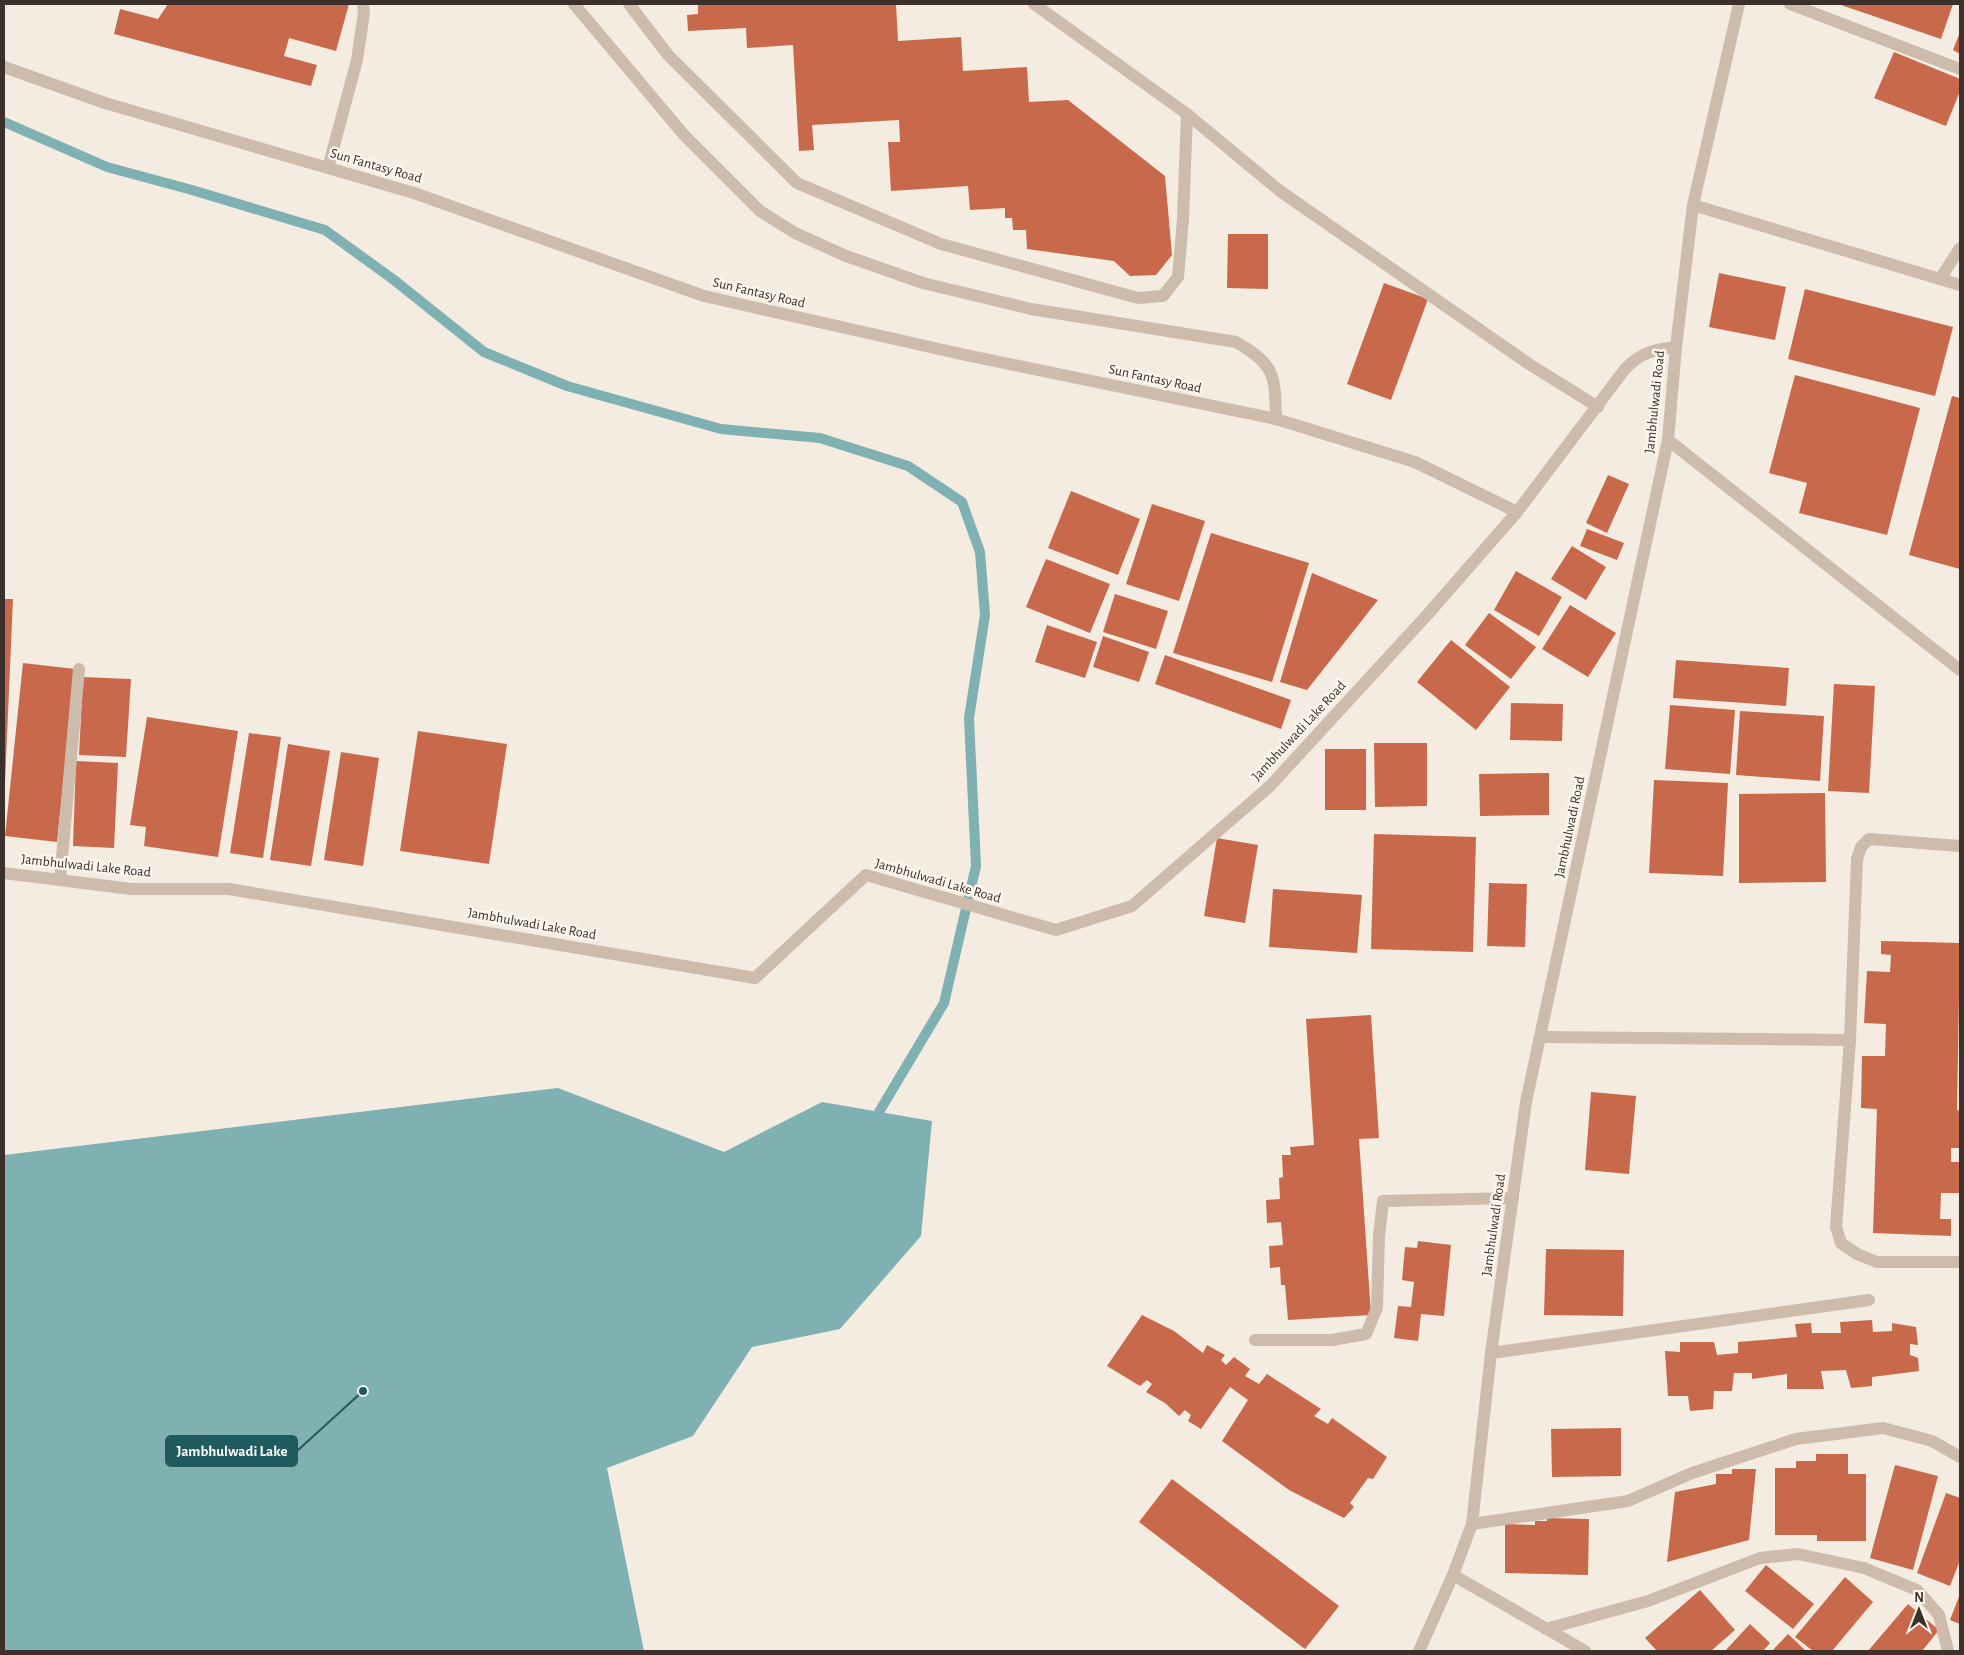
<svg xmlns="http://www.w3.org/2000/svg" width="1964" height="1655" font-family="'Alegreya Sans',sans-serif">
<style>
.water{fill:#7fb0b2}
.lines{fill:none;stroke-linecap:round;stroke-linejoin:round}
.stream{stroke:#7fb0b2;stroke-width:10}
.building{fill:#c8694b}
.minor{stroke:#cdbbac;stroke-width:12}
.labels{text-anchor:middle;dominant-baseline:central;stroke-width:5;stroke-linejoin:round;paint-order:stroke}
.street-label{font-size:14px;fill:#3b302b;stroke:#fbf5ee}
.leader{fill:none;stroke:#1f5a5e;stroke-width:2}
.callout-dot{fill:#1f5a5e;stroke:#fbf5ee;stroke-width:2}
.callout{fill:#1f5a5e;stroke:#1f5a5e;stroke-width:2}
.callout-label{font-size:15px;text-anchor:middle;font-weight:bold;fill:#fff}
</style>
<rect width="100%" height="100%" fill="#f4ebe1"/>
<path class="water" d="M558,1088l166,64 98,-50 110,19 -11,115 -81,93 -88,18 -59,89 -86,32 37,183h-640v-496z"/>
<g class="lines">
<path class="stream" d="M4,122l103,45 85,23 133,40 69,50 90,72 83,34 154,43 99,9 88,28 54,36 18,50 5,63 -16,103 7,148 -32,137 -65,109"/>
</g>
<g class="building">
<path d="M168,4h63l3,1v-1h115l-13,47 -47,-13 -5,18 33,9 -6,21 -197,-52 6,-25 38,10z"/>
<path d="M698,4h198l2,37 63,-4 2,34 64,-4 2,35 39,-2 97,76 7,79 -16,20 -26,1 -16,-15 -87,-12 -1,-19h-13l-1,-12h-7v-10l-35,2 -2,-24 -77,5 -3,-49h12l-1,-22 -87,5 2,25 -15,1 -6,-106 -46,3 -1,-20 -58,3 -1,-16 11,-1z"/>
<path d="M1838,4h115l-12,35z"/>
<path d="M1960,32v22l-7,-4z"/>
<path d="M1894,52l66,27v12l-14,35 -72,-28z"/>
<path d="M1228,234h40v55l-41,-1z"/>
<path d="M1719,273l67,14 -11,53 -66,-13z"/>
<path d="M1384,283l44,16 -37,101 -44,-16z"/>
<path d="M1805,289l148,38 -18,69 -147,-37z"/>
<path d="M1795,375l125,33 -33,127 -88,-22 8,-30 -38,-10z"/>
<path d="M1952,396l8,2v171l-51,-14z"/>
<path d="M1608,475l21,9 -22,49 -21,-10z"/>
<path d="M1071,491l69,28 -22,56 -70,-27z"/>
<path d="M1152,504l53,17 -26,80 -53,-17z"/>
<path d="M1587,529l37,14 -7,17 -37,-14z"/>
<path d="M1211,533l98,30 -37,119 -99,-29z"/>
<path d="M1572,546l34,21 -20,33 -35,-21z"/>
<path d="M1046,559l64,25 -20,49 -64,-26z"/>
<path d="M1516,571l46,26 -23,39 -45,-26z"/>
<path d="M1312,573l66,27 -71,90 -27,-8z"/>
<path d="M1115,594l53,17 -12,38 -53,-17z"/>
<path d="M4,599h9l-8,184h-1z"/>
<path d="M1570,605l46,28 -28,44 -46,-28z"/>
<path d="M1489,613l47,34 -25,32 -46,-34z"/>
<path d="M1047,625l50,17 -12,36 -50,-16z"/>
<path d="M1103,636l46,16 -10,30 -46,-15z"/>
<path d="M1451,640l59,47 -34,43 -59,-48z"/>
<path d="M1165,655l126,45 -10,29 -126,-45z"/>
<path d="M1676,660l113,8 -3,38 -113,-8z"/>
<path d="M23,663l52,6 -18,173 -52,-6z"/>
<path d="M83,677l48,2 -5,78 -47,-2z"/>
<path d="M1834,684l41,2 -6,107 -41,-2z"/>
<path d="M1511,703l52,1 -1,37 -52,-1z"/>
<path d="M1670,705l65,5 -5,64 -65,-5z"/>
<path d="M1740,711l84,5 -4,65 -84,-6z"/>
<path d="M147,717l91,14 -20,126 -74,-11 2,-19 -16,-2z"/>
<path d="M418,731l89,13 -18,120 -89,-13z"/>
<path d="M249,733l32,4 -18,121 -33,-5z"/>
<path d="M1374,743h53v63l-52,1z"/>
<path d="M288,744l42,7 -19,115 -41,-6z"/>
<rect x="1325" y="749" width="41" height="61"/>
<path d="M341,752l38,6 -16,108 -39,-6z"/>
<path d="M76,761l42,2 -4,85 -41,-2z"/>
<path d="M1549,773v42l-69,1 -1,-42z"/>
<path d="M1654,780l74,3 -5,93 -74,-3z"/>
<path d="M1825,793l1,89 -87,1v-89z"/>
<path d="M1374,834l102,3 -3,115 -102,-3z"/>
<path d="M1217,838l41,7 -13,78 -41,-7z"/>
<path d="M1489,883l38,1 -2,63 -38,-1z"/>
<path d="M1273,889l89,6 -5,58 -88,-6z"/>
<path d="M1881,941l79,2 -3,167 3,1v37h-9v14h9l-1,31h-18l-1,26h11v17l-78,-3 4,-124 -16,-1 1,-52h23l1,-32 -22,-1 3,-52 23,1 1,-17 -10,-1z"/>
<path d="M1371,1015l8,123 -20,1 12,176 -83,5 -3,-35h-4l-1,-18 -10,1 -1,-22 14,-1 -2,-23 -14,1 -1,-23 14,-1 -1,-21 4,-1 -1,-22h9l-1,-8 24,-2 -8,-126z"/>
<path d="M1591,1092l45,4 -7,78 -44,-4z"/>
<path d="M1418,1241l33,4 -7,71 -23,-2 -3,27 -24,-3 4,-32 13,1 3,-25 -12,-2 3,-33 12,1z"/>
<path d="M1546,1249l78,1 -1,66 -79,-1z"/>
<path d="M1142,1315l32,16 29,22 4,-8 18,10 -4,5 5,5 8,-8 16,12 -5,7 14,8 8,-10 54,35 -7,7 14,8 4,-6 55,39 -14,22 -5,-1 -18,25 4,4 -10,11 -55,-28 -67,-49 26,-41 -18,-13 -29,42 -13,-8 3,-6 -6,-5 -6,6 -14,-13 -19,-11 6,-8 -5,-4 -7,6 -33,-20z"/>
<path d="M1872,1320l1,12 19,-1v-8l24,4 2,18 -8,-1v11l8,3 1,13 -47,6v9l-21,2 -5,-18 -25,1 3,18h-37v-15l-35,5v-6h-18l-2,18h-18l-1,18 -23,2 -2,-15h-20l-3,-45 15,1v-10h34l3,13 21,-2v-11l59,-5 -2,-13 16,-1 1,10h29l-1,-11z"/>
<path d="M1621,1428v48l-69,1 -1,-48z"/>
<path d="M1816,1454h32v20h18v67h-49v-6h-42v-67h21v-7h20z"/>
<path d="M1895,1465l43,11 -25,94 -43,-12z"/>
<path d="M1732,1469h24l-7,71 -82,22 8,-70 41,-8v-10h16z"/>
<path d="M1172,1479l167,127 -34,43 -166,-127z"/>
<path d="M1946,1493l14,5v62l-10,26 -33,-13z"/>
<path d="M1547,1518l42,1 -1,56 -83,-2v-49l30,1v-4h12z"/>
<path d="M1766,1565l48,39 -21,25 -48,-38z"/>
<path d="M1845,1577l28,25 -41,49h-19l-18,-14z"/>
<path d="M1700,1590l35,40 -24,21h-54l-12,-13z"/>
<path d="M1960,1594v30l-10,-4z"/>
<path d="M1908,1604l31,26 -17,21h-54z"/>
<path d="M1750,1624l20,19 -7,8h-38z"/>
<path d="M1788,1634l18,17h-34z"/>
</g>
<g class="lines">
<g class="minor">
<path d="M574,4l110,131 76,76 35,22 51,23 77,27 108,26 205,33c40,23 39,34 40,77"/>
<path d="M629,4l39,51 129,128 144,61 197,54 25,-2 15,-19 5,-58 4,-105"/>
<path d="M1034,4l153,110 93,77 249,173 69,43"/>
<path d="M1790,4l170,65"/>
<path d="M4,67l101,36 309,90 290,103 257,58 315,65 139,43 102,50"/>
<path d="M328,168l29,-108 7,-47 -1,-9"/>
<path d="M1693,205l267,80"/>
<path d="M1940,279l20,-31"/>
<path d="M1668,440l292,230"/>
<path d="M1960,846l-91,-7 -8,8 -4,12 -7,181 -14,187 5,16 16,11 20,8h83"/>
<path d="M4,873l127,16h98l526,89 111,-103 190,55 76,-24 138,-120 158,-172 89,-102 108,-143c17,-17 27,-19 51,-22"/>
<path d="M60,880l19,-211"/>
<path d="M1540,1037l310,3"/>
<path d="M1255,1340h77l34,-6 11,-26 2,-72 4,-35 130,-3"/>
<path d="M1491,1353l378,-53"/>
<path d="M1472,1524l156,-23 64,-28 104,-34 87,-11 49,13 28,16"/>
<path d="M1453,1575l132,76"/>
<path d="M1546,1629l102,-28 112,-43 38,-4 66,14 53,22 22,25 9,36"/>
<path d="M1419,1651l34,-76 19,-51 19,-171 35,-251 142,-662 8,-93 17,-142 46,-201"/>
</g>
</g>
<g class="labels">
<g class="street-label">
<text transform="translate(376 166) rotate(16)">Sun Fantasy Road</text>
<text transform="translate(759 293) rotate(13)">Sun Fantasy Road</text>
<text transform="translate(1155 379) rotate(12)">Sun Fantasy Road</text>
<text transform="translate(1655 402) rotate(-84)">Jambhulwadi Road</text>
<text transform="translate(1299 731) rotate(-47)">Jambhulwadi Lake Road</text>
<text transform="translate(1570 827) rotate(-78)">Jambhulwadi Road</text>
<text transform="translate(86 866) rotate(6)">Jambhulwadi Lake Road</text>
<text transform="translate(938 881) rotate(16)">Jambhulwadi Lake Road</text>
<text transform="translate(532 924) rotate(10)">Jambhulwadi Lake Road</text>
<text transform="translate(1494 1225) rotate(-82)">Jambhulwadi Road</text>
</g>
</g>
<path class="leader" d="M363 1391L297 1451"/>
<circle class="callout-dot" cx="363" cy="1391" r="5"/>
<rect class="callout" x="166" y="1436" width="131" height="30" rx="5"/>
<g class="callout-label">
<text x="232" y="1456">Jambhulwadi Lake</text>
</g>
<rect width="1964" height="1655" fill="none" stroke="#3b302b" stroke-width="10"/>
<g transform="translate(1919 1610)" stroke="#fbf5ee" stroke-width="4" paint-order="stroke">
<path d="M0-4L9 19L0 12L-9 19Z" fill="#3b302b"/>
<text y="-8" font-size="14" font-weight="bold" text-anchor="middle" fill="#3b302b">N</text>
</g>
</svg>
